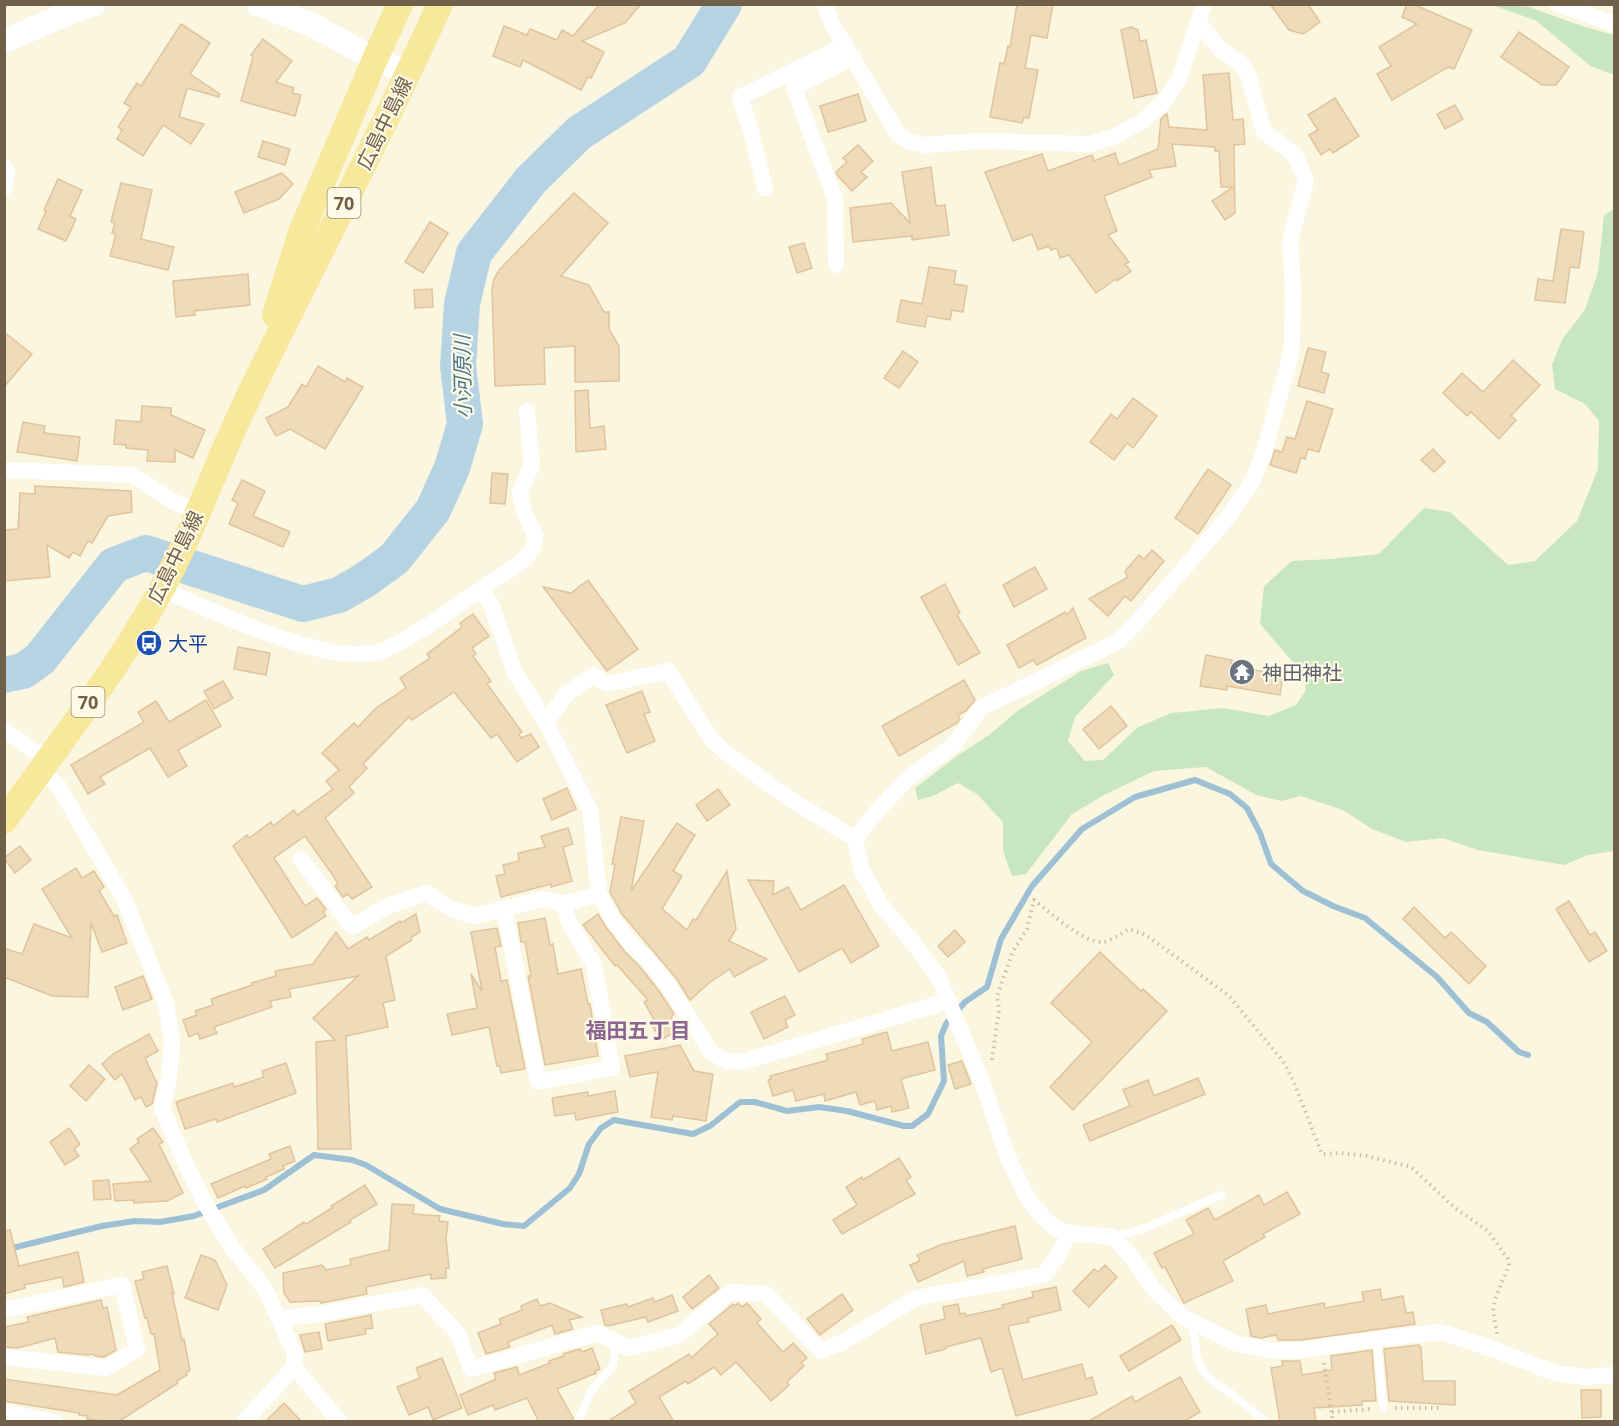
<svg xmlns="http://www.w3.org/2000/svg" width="1619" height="1426" font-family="'Open Sans','Noto Sans JP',sans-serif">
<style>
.green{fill:#c8e7c0}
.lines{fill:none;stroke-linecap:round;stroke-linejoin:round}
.stream{stroke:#9dc0d4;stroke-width:6}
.river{stroke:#b6d3e3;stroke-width:36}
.building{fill:#efdab9;stroke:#e0c49b;stroke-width:1.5}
.path{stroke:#d3bd9d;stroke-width:4;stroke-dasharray:1.5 4.5;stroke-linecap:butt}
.lane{stroke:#fff;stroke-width:8}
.street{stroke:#fff;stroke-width:16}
.secondary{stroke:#fff;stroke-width:24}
.primary{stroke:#f7e89b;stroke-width:26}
.labels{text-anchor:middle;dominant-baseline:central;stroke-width:4.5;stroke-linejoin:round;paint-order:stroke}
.shield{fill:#fefae6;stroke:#9b8e78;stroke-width:1.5}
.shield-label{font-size:18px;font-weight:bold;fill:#705f49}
.street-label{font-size:20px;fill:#705f49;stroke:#fefae6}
.transit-label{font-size:20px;fill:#164399;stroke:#fefae6;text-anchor:start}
.worship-label{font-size:20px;fill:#5b616d;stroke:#fefae6;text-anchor:start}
.water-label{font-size:21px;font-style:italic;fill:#4a7690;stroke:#fefae6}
.neighbourhood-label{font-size:21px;font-weight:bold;fill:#8d6593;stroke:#fefae6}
</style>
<rect width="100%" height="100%" fill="#fbf6e0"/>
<g class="green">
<path d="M1492,5h31l59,21 32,9v40l-24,-9 -53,-45z"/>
<path d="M1614,209v642l-26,4 -24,10 -86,-15 -35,-12 -37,4 -34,-13 -29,-19 -42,-14 -20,5 -25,-6 -50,-28 -52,4 -48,23 -34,20 -46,60 -14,2 -9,-25v-29l-26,-28 -19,-11 -25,13 -15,4 -3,-12 42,-32 32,-21 28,-24 64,-40 27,-8 6,12 -39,42 -7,24 17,20 18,-1 35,-33 34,-14 51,-5 46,8 27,-11 10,-15 -2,-15 -44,-51 4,-38 28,-25 39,-2 48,-5 45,-46 26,4 58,53 27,-4 42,-40 21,-52 1,-48 -14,-17 -30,-15 -3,-25 11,-26 22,-28 13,-38 6,-57z"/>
</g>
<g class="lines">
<path class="stream" d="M8,1249l94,-23 33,-5 25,1 34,-6 70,-26 50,-35 38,5 14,5 74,44 63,15 21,2 46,-38 9,-14 10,-30 12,-16 13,-8 79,14 17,-8 30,-24h15l32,9 32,-4 28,4 57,15h8l16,-12 16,-33 -3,-45 5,-12 19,-22 22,-15 14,-48 31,-53 50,-57 53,-32 60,-17 35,14 17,14 13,25 11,31 32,27 30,15 32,12 72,59 32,36 18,9 32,30 9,3"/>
<path class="river" d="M4,675l19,-4 17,-12 74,-94 32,-12 157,51 36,-9 26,-15 29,-21 39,-49 19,-42 13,-44 -7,-58 4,-62 12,-51 57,-73 48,-47 110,-72 35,-57"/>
</g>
<g class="building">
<path d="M600,4h41l-16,19 -43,18 22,11 -13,26 -3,-1 -7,13 -58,-30 -3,7 -27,-11 11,-30 23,9 3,-6 27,11 5,-10 11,6z"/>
<path d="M1017,4h36l-6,34 -16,-3 -6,33 13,2 -9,48 -5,-1 -2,6 -32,-6 10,-54 4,1 4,-18 2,1z"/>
<path d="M1270,4h38l12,18 -17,12 -14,-4z"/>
<path d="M1407,4h6l59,26 -18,39 -6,-2 -56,33 -15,-26 14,-8 -12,-19 38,-23 -15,-7z"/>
<path d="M181,24l29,19 -20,31 30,20 -1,3 -32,-9 -8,29 25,7 -13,20 -28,-19 -20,31 -26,-17 5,-9 -4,-3 13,-20 -7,-4 13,-20 4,3z"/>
<path d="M1131,27l7,3 2,11 6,-1 11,53 -23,5 -13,-68z"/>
<path d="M1519,32l50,35 -13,18h-14l-41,-28z"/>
<path d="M263,39l29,22 -16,21 18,6 -2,5 9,2 -6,21 -54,-15 12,-44 -2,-2z"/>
<path d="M1229,73l4,47 10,-1 2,25 -11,1 1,68 -10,7 -13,-19 21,-14h-12l-2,-36h-4v-4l-43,-3 4,22 -27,4 3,7 -48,19 13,35 -9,4 21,27 -4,2 6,7 -14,10 -1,-2 -20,14 -27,-38 -9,3 -3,-10 -6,2 -2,-4 -11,4 -6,-16 -19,7 -28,-69 57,-18 6,17 44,-16 2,6 21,-8 4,12 39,-16 3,-30 5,-5h1l2,13 38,3 -4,-55z"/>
<path d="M858,94l8,27 -38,11 -8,-26z"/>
<path d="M1335,98l24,38 -26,17 -3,-4 -9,6 -12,-20 9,-5 -10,-15z"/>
<path d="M1455,105l8,14 -18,10 -8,-15z"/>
<path d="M263,141l27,8 -5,16 -27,-8z"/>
<path d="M858,145l15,16 -12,11 6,5 -15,14 -14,-15 -2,-4 11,-10 -4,-4z"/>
<path d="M931,167l5,39 9,-1 4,30 -37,5v-4l-59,6 -3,-34 41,-5 19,20 -8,-51z"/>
<path d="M282,173l11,11 -14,15 -35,14 -9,-21z"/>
<path d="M58,179l24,11 -12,26 6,3 -10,22 -28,-12 8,-18 -2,-1z"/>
<path d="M121,183l31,7 -11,49 33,8 -6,23 -58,-14 6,-22 -4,-1 3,-10 -4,-1z"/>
<path d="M574,193l34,30 -47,53 28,9 15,27h5v17l10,17v35l-44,1v-36l-31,2 1,36 -50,2 -3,-97 2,-10 6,-10z"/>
<path d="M430,222l18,11 -25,40 -18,-11z"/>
<path d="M1561,229l23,3 -5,36 -9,-1 -5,36 -30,-3 3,-21 15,2z"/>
<path d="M804,243l8,25 -15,5 -8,-26z"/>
<path d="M929,267l27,4 -2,13 13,2 -4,26 -11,-2 -2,10 -23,-4 -2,11 -28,-5 4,-22 21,4z"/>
<path d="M248,274l2,31 -56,6 1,4 -19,2 -3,-36z"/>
<path d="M432,289l1,18 -18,1 -1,-18z"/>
<path d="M4,332l28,22 -28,33z"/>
<path d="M1308,348l18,4 -5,20 8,2 -5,19 -26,-7z"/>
<path d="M903,351l15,11 -19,26 -15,-10z"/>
<path d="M1513,360l27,25 -29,31 5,4 -17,19 -28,-27 -4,4 -24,-23 19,-20 21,19z"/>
<path d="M318,366l27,16 2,-4 16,9 -38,62 -35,-20 -14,7 -10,-18 22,-11 14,-23 4,3z"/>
<path d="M588,390l2,38 14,-2 2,23 -30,3 -1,-61z"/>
<path d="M1133,398l24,18 -24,32 -6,-5 -13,17 -24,-18 21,-28 6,5z"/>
<path d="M1307,401l26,8 -14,43 -11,-3 -3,10 -4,-1 -5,15 -26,-8 5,-15 7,2 5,-15 8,2z"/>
<path d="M142,406l29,2v7l34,15 -12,28 -18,-8v12l-28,-1 1,-11 -22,-2v-3l-12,-1 2,-24 25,2z"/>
<path d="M23,422l22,4 -1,7 36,4 -3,24 -60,-9z"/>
<path d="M1433,449l12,13 -11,10 -13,-12z"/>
<path d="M1208,469l23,16 -33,49 -23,-16z"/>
<path d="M492,473l16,1 -3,30 -15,-1z"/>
<path d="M242,480l23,11 -12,25 37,16 -7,15 -54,-23 9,-21 -6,-3z"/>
<path d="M35,486l96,5 1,21 -24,4 -16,27 -4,-2 -8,15 -7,-4 -4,6 -22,-13 3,32 -46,4v-51l14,-1 2,-36 15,1z"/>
<path d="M1152,550l12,11 -33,40 -6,-5 -17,20 -19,-17 39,-22 -3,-6 14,-16 5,4z"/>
<path d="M1035,567l12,22 -33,18 -11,-22z"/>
<path d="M588,580l50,69 -31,22 -64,-84 28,6z"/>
<path d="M945,584l15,29 -3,2 23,38 -22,12 -37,-68z"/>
<path d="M1073,608l13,30 -49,27 -4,-5 -14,8 -12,-23 58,-33 2,3z"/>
<path d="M473,614l16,22 -17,12 4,6 -3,2 18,25 -4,3 35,48 -3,2 2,4 10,-4 8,13 -22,15 -20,-28 -6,4 -37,-46 -42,28 -3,-3 -46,47 4,4 -18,19 5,6 -29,25 47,69 -20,12 -4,-5 -5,3 -8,-11 3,-2 -6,-10 -27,-38 -31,22 31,48 12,-8 9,11 -3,3 3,4 -34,22 -59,-92 14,-11 2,3 22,-16 2,4 21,-16 3,5 36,-26 -7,-8 13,-11 -17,-17 32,-30 4,4 18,-19 30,-20 -6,-10 30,-20 -3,-4 35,-27 -2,-4z"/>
<path d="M238,647l32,6 -4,22 -32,-6z"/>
<path d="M1206,655l26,5 -1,6 52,9 -3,20 -53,-9v4l-27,-4z"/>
<path d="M964,680l11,20 -9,11 -8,4 2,4 -3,4 -58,33 -17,-30z"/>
<path d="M223,681l10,17 -19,11 -10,-18z"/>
<path d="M642,691l8,21 -6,2 11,27 -28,12 -21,-48z"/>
<path d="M206,700l15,26 -43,24 9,16 -19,11 -18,-29 -50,29 5,7 -17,10 -17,-29 73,-43 -6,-10 18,-11 13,21z"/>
<path d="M1111,706l16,20 -28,23 -16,-20z"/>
<path d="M567,788l9,21 -24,11 -9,-21z"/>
<path d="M718,789l12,16 -23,16 -11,-16z"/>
<path d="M621,817l23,4 -13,70 46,-68 18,12 -22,36 9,5 -20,33 25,21 6,-11 3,1 31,-49 9,58 -7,12 38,18 -33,18 -4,-8 -21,14 -19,17 -14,-22 -54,-64 -12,-22 5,-28h-3z"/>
<path d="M568,828l5,16 -10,3 9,34 -21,6v-3l-50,13 -5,-21 9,-2 -2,-9 16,-4 -1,-8 27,-6 -4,-11z"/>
<path d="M20,846l11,14 -16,13 -11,-15z"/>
<path d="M76,868l6,10 12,-7 10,16 -5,4 15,25 3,-1 10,28 -25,9 -11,-29 -3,74 -36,-1 -48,-19v-29l18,6 12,-30 38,14 -30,-49z"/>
<path d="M748,880l26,1 -1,14 15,-8 13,23 43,-25 35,61 -28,17 -9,-15 -43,24z"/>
<path d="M1569,901l21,34 5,-3 12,19 -18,11 -33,-53z"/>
<path d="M1414,907l31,31 6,-6 35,34 -17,18 -66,-65z"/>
<path d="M416,914l4,18 -9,6 1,2 -26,16 9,44 -12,3 5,24 -42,9 5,113h-33l-2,-107 19,-2 -22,-22 45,-42 -69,13 2,8 -21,4 2,6 -58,20 3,6 -17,6 -2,-6 -9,4 -6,-17 14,-5 -2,-4 18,-6 -2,-6 41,-14 -1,-2 25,-7 -1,-5 38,-7 23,-32 12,17 19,-12 2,3 31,-19 1,2z"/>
<path d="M598,914l7,12 20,26 15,15 19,24 15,23 -3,3 7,13 -17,10 -8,-13 4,-2 -13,-23 4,-2 -31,-35 -2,1 -32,-41z"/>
<path d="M545,918l5,27 3,-1 5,30 23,-5 7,35h2l8,52 -53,9 -17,-89h3l-6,-34h-4l-3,-19z"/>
<path d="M497,928l4,18 -6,1 6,34 6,-1 18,89 -24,4 -1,-7h-3l-8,-39 -37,8 -5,-21 30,-6 -6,-34 11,17 -11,-59z"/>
<path d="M955,930l10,12 -17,15 -10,-11z"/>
<path d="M1100,952l41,39 2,-2 24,22 -94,99 -23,-23 42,-45 -41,-39z"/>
<path d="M143,976l9,23 -29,11 -8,-23z"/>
<path d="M785,996l10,19 -10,5 3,7 -24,12 -13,-27z"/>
<path d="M887,1032l5,19 36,-9 7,28 -34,9 8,29 -17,4 -1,-6 -14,4 -2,-9 -15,4 -4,-13 -31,9 -1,-7 -28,7 -3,-11 -20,6 -5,-16 3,-1 -1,-3 58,-16 -2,-6 37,-10 -1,-5z"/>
<path d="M149,1034l9,17 -13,7 12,25 -5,21 -6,3 -5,-10 -6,3 -13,-26 -7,6 -13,-16 11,-10z"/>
<path d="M680,1045l14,26 19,3 -7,47 -33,-5 -1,4 -21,-3 7,-45 -28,5 -5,-21z"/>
<path d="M962,1061l9,23 -16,5 -7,-24z"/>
<path d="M286,1063l10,30 -79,29 -1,-3 -31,10 -9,-27 57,-19 1,4 30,-10 -2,-6z"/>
<path d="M89,1065l16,14 -19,22 -16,-15z"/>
<path d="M1198,1078l7,16 -115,47 -7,-16 47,-19 -7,-16 25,-10 6,16z"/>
<path d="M615,1091l3,21 -42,8 -1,-7 -20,3 -3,-18 36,-6v4z"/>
<path d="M69,1128l11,16 -6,5 5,7 -14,9 -15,-23z"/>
<path d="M153,1128l10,14 -4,2 24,49 -16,8 -33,2v-3l-19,1 -2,-17 38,-3 -21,-32 9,-7 -2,-3z"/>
<path d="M290,1146l5,15 -12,5 1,3 -18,8 1,2 -21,9 -1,-2 -27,12 -7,-14 60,-25 -2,-5z"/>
<path d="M899,1158l12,19 -5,3 9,14 -73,40 -9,-14 24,-15 -11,-18 16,-10 1,3z"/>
<path d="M109,1180l2,19 -17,1 -1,-19z"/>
<path d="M365,1185l12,19 -27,16 1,2 -76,46 -12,-19 41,-27 2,2 26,-16 -1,-2z"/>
<path d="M1287,1192l13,22 -37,20 2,3 -42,24 10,20 -49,22 -19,-36 -3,1 -8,-15 40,-19 -8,-14 22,-12 7,12 44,-25 5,10z"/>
<path d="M392,1204l22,1 -1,9 27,2 -1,5 9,1 -2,16 3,30h-3v10l-15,1v-5l-65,13 1,7 -46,9v-2l-31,1 -6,-9 -1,-20 39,-8 4,5 25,-5 -1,-6 39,-9z"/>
<path d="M1015,1226l7,33 -39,10 1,3 -17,4 -3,-15 -46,21 -8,-17 10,-4 -3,-6 23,-10z"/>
<path d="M10,1230l9,36 59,-14 6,30 -20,5 -2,-10 -38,8 1,3 -21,6v-63z"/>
<path d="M201,1255l14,5 12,25 -9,25 -33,-12z"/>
<path d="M1105,1265l12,12 -28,30 -16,-16 21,-22 4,3z"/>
<path d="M167,1266l7,28 -2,-1 10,47 2,-1 6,31 -4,3 1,2 -10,6 1,2 -60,39 -31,-3 1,-3 -9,-1v-2l-75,-12v-22l113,16 43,-25 -6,-36h-3l-4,-16h-2l-10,-37 9,-2 -2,-7z"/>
<path d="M709,1275l10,13 -27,21 -9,-12z"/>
<path d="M1056,1287l5,23 -33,8 1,4 -21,4 15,54 59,-16 4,15 6,-2 5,17 -81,22 -14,-48 -11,4 -10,-34 -35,9v2l-20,5 -6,-29 25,-6 -2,-12 15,-3 2,10 5,-1 1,3 37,-8 -1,-3 31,-8 -1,-5z"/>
<path d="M1380,1289l2,11 21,-4 3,17 7,-1 2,12 -114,16h-23l-2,-5 -15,3 -10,-2 -5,-27 20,-4 2,9 56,-11 1,5 39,-7 -2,-9z"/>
<path d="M842,1294l11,16 -33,25 -13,-16z"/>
<path d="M672,1295l6,16 -30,11 -2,-5 -38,9 -3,-1 -4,-15 26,-6 1,3 25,-9 2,4z"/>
<path d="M537,1299l3,7 10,-3 32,14 -13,3 4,9 -18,5 -3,-9 -44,17 2,5 -24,7 -8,-21 23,-9 -2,-5 23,-9 -1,-4z"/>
<path d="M101,1300l2,8 4,-1 9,43 -12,7 -9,-1 -1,-2 -7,1 -29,-3 -3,-14 -37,10 -14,-1v-20l25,-5 -2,-5z"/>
<path d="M738,1303l4,4 5,-4 14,16 -4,4 26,29 10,-9 14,15 -6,5 3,3 -17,16 2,3 -18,16 -35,-39 -15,13 -7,-8 -26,17 -2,-3 -27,16 15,25h-67l29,-19 -7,-12 60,-37 2,4 27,-24 -9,-10 24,-20 2,2z"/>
<path d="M371,1315l2,13 -8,1 1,5 -38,7 -3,-17z"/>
<path d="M1172,1325l9,15 -52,31 -9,-15z"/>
<path d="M319,1332l3,17 -17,3 -5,-17z"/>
<path d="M1419,1345l2,3 2,33h32v24l-66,-4 -5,-52z"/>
<path d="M592,1348l8,21 -5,2 1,2 -39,16 16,29 -1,4h-33l-12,-24 -32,12 -2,-5 -25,10 -8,-20 36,-16 -2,-6 23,-6 2,8 31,-12 -1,-2 15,-5 -1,-2 17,-5 2,3z"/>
<path d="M1372,1350l4,51h-14v4l-48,3 2,14h-36l-9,-54 12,-2 -1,-5h18l2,14 30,-5 -1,-14z"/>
<path d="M442,1358l20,50 -29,12 -5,-13 -19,8 -12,-28 23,-9 -4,-10z"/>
<path d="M1180,1377l20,35 -17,10h-96l45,-26 3,6z"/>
<path d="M1581,1390h20v27l-19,1z"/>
<path d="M284,1403l18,19h-37z"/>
</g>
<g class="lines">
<g class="path">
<path d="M992,1060l7,-51 -2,-13 16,-45 14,-22 7,-29c16,12 50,44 69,42 8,-1 19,-9 26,-13l17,6 82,60 55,66 10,19 29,74 18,-1 26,3 45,11 44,41 33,23 20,28 1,6 -14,34 -2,12 4,23"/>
<path d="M1324,1363l9,59"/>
<path d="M1395,1408h44"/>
<path d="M1332,1412l38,-3"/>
</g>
<g class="lane">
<path d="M1114,1237l29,-8 78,-34"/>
<path d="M1192,1322l5,34 5,13 11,13 15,9 38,31"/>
<path d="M1377,1339l6,69"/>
<path d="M578,1422l13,-31 22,-25 3,-25"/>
</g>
<g class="street">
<path d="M825,4l7,20 66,110 12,8 15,3 56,-4 109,3 23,-7 30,-16 21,-19 15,-23 25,-75"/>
<path d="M1557,4l57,20"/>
<path d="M4,166l3,7 -3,15"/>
<path d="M765,188l-14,-57 -11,-34 106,-52"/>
<path d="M836,265l-1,-66 -41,-111 59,-31"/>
<path d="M4,470l129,5 41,27 24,9"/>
<path d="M162,589c48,21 171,81 222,61 34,-15 66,-40 97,-61l10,15 24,69 31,49 44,88 9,84 14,26 20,26 15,14 20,25 43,67 15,9 16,1 207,-61"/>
<path d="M481,589l39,-26 13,-14 2,-14 -11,-23 -4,-20 12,-27 -5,-54"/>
<path d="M546,722l21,-29 27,-18 13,9 61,-13 44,69 14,13 64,46 65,40 7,32 19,34 38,45 20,28 45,109 24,71 21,42 12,15 14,13 14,5 44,4 19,20 21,31 30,29 52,26 38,8 29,-1 75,-11 64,-7 49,16 65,25 29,4 30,-2"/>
<path d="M4,730l44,30"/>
<path d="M41,769l18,18 65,112 42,105 6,35 -3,38 -7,31 22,52 18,38 29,48 34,43 30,65 -1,13 -50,55"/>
<path d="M855,839l23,-29 31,-33 44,-31 28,-38 136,-66 21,-21 86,-99 27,-38 13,-32 25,-90 3,-17 1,-56 -3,-48 16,-60 -9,-22 -6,-8 -27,-19 -16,-57 -6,-11 -21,-14 -23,-28"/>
<path d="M301,859l51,68 36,-21 38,-13 25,16 24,7 68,-17 21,5 35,-10"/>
<path d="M504,908l34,174 74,-14 -18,-103 -26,-45 -4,-16"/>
<path d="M4,1310l118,-25 15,64 -31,19 -102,-11"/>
<path d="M279,1318l34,-3 109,-20 36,39 13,35 127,-36 31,15 50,-13 52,-43 35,2 55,57 24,-10 71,-43 128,-23 15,-21 10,-21"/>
<path d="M294,1367l46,55"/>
<path d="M4,1412l51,10"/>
</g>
<g class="secondary">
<path d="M258,4l54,21 63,34 34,14"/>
<path d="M4,41l67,-29 23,-8"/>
</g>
<g class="primary">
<path d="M275,315l27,-85 73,-171 25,-55"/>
<path d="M4,821c54,-76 113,-150 157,-231 34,-62 56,-129 87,-192 63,-131 132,-260 192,-394"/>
</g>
</g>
<defs>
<g id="bus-disc" transform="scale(1.35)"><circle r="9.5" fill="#1a4fb4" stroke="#fefae6"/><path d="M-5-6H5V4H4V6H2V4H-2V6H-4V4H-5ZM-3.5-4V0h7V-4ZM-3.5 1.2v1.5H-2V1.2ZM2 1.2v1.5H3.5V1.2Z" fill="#fff"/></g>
<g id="temple-disc" transform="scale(1.35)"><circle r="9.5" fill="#6b7280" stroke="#fefae6"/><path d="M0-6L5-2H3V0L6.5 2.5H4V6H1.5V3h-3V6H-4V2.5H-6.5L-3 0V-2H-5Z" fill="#fff"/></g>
</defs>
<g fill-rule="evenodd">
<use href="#bus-disc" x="149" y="643"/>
<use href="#temple-disc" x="1242" y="672"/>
</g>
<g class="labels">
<g class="shield">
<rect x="327.5" y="188" width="33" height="30" rx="4.5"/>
<rect x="71.5" y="687" width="33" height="30" rx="4.5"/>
</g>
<g class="shield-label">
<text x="344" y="203">70</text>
<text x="88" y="702">70</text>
</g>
<g class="street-label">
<text transform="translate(384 123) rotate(-64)">広島中島線</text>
<text transform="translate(175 557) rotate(-64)">広島中島線</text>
</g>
<g class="transit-label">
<text x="168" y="643">大平</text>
</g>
<g class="worship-label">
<text x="1262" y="672">神田神社</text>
</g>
<g class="water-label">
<text transform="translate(462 377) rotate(-91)">小河原川</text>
</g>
<g class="neighbourhood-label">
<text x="638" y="1030">福田五丁目</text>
</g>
</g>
<rect width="1619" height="1426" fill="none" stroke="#705f49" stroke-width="12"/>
</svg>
